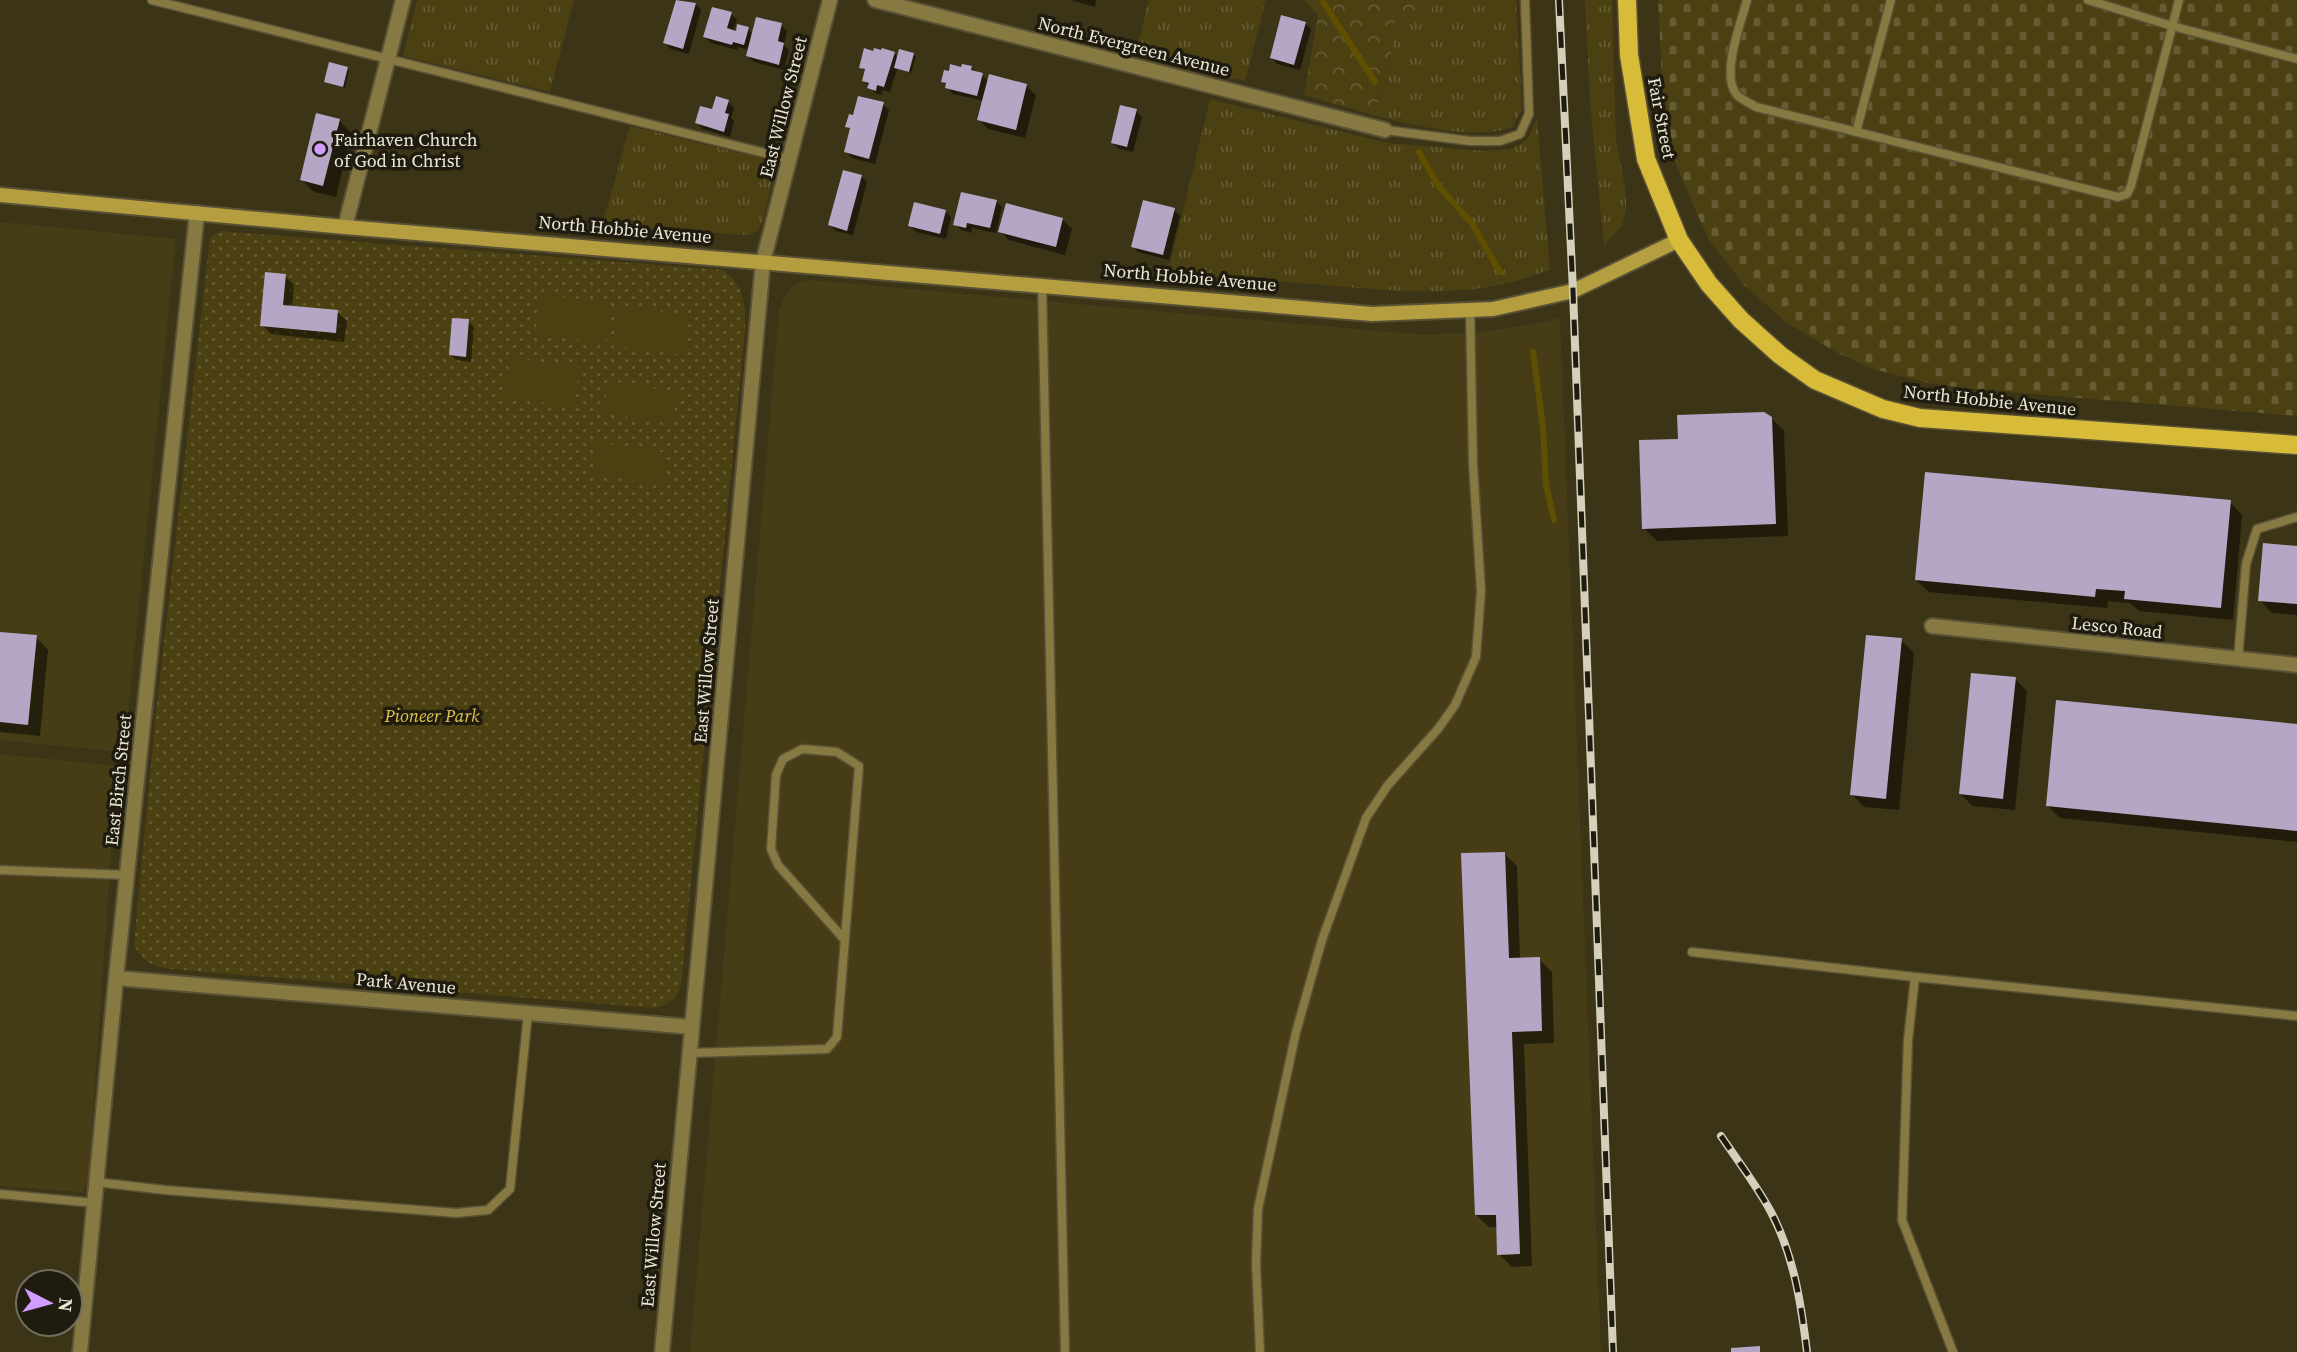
<svg xmlns="http://www.w3.org/2000/svg" width="2297" height="1352" font-family="'Source Serif 4',serif">
<style>
.built{fill:#463d16}
.grass{fill:url(#grass-tufts)}
.forest{fill:url(#forest-crowns)}
.cemetery{fill:url(#cemetery-stones)}
.park{fill:url(#park-dots)}
.pitch{fill:#4b4012}
.shadow{fill:#0007}
.lines{fill:none;stroke-linecap:round;stroke-linejoin:round}
.stream{stroke:#5f5001;stroke-width:6}
.building{fill:#b6a6c6}
.lane-casing{stroke:#585135;stroke-width:11}
.street-casing{stroke:#585135;stroke-width:18}
.secondary-casing{stroke:#585135;stroke-width:18}
.primary-casing{stroke:#585135;stroke-width:21}
.lane{stroke:#867941;stroke-width:8}
.street{stroke:#867941;stroke-width:14}
.secondary{stroke:#b59e40;stroke-width:14}
.primary{stroke:#d9bb3a;stroke-width:18}
.rail-casing{stroke:#d4d0bc;stroke-width:8}
.rail{stroke:#1f1c0f;stroke-width:5;stroke-dasharray:16;stroke-linecap:butt}
.poi-dot{fill:#d19dfe;stroke:#1f1c0f;stroke-width:2.5}
.labels{text-anchor:middle;dominant-baseline:central;stroke-width:7;stroke-linejoin:round;paint-order:stroke}
.street-label{font-size:18px;fill:#ece8d6;stroke:#1f1c0f}
.poi-label{font-size:18px;fill:#ece8d6;stroke:#1f1c0f;text-anchor:start}
.park-label{font-size:18px;font-style:italic;fill:#e1c44c;stroke:#1f1c0f}
</style>
<defs>
<pattern id="grass-tufts" width="24" height="20" patternUnits="userSpaceOnUse" patternTransform="scale(1.75)"><rect width="24" height="20" fill="#4b4012"/><path d="M3 7l-1-3M5 7V3M7 7l1-3M15 17l-1-3M17 17v-4M19 17l1-3" fill="none" stroke="#655c34"/></pattern>
<pattern id="forest-crowns" width="20" height="18" patternUnits="userSpaceOnUse" patternTransform="scale(1.75)"><rect width="20" height="18" fill="#4b4012"/><path d="M2 6a3 3 0 1 1 6 0M12 15a3 3 0 1 1 6 0" fill="none" stroke="#655c34"/></pattern>
<pattern id="cemetery-stones" width="16" height="16" patternUnits="userSpaceOnUse" patternTransform="scale(1.75)"><rect width="16" height="16" fill="#4b4012"/><path d="M2 7V4a2 2 0 0 1 4 0v3zM10 15v-3a2 2 0 0 1 4 0v3z" fill="#655c34"/></pattern>
<pattern id="park-dots" width="8" height="8" patternUnits="userSpaceOnUse" patternTransform="scale(1.75)"><rect width="8" height="8" fill="#4b4012"/><path d="M2 2h.1M6 6h.1" fill="none" stroke="#655c34" stroke-width="1.8" stroke-linecap="round"/></pattern>
</defs>
<rect width="100%" height="100%" fill="#3c3416"/>
<g class="built">
<path d="M0,222l176,17 -52,513 -124,-12z"/>
<path d="M810,280l613,55 56,-3 57,-8 24,-6 41,1034h-911l89,-1041 6,-15 10,-12z"/>
<path d="M0,754l117,12 -29,416 -6,10 -82,-6z"/>
</g>
<g class="grass">
<path d="M417,0h157l-24,92 -147,-36z"/>
<path d="M1149,0h117l-21,81 -110,-27z"/>
<path d="M1434,0h82l6,108 -9,19c-41,14 -99,-2 -140,-12l16,-44 7,-58 34,-2z"/>
<path d="M1585,0h27l4,141 10,51v18l-4,15 -18,21 -14,-145z"/>
<path d="M1210,99l177,44 97,8 25,-2 12,-5 8,-8 8,-17 13,150c-72,32 -151,22 -227,16 -52,-4 -103,-8 -155,-12z"/>
<path d="M630,126l147,36 -14,59c-5,10 -8,13 -18,14l-143,-10z"/>
</g>
<path class="forest" d="M1305,0h129l-3,12 -35,2 -7,57 -16,44 -69,-20 14,-79z"/>
<path class="cemetery" d="M1658,0h639v416l-324,-27 -45,-6 -55,-14 -39,-18 -47,-28 -43,-38 -36,-47 -29,-65 -15,-56z"/>
<path class="park" d="M220,231l503,39c22,15 22,35 22,60l-64,654c-5,16 -11,20 -27,24l-484,-39c-18,-3 -27,-7 -36,-24l22,-231 54,-477z"/>
<g class="pitch">
<path d="M540,294l70,10 -5,40 -70,-10z"/>
<path d="M619,306l69,9 -5,40 -70,-10z"/>
<path d="M510,358l70,9 -6,40 -70,-10z"/>
<path d="M608,381l69,11 -4,32 -70,-11z"/>
<path d="M598,442l69,11 -5,32 -69,-11z"/>
</g>
<g class="shadow">
<path d="M678,0l18,4 5,6 -12,44 -18,-5 -6,-6z"/>
<path d="M1071,0h25l-1,7z"/>
<path d="M731,14l6,6 -4,12 15,-3 5,6 28,-10 6,6 -3,14 5,5 -5,20 -30,-8 -6,-6 1,-6 -11,-3 -1,3 -26,-7 -6,-6z"/>
<path d="M1305,23l6,6 -11,41 -23,-6 -5,-6z"/>
<path d="M894,53l4,5 15,-4 3,3 -5,16 -14,-4 -7,23 -7,-2 -2,5 -6,-2 -11,-12 2,-8 -5,-6z"/>
<path d="M971,68l18,13 37,5 10,9 -11,43 -37,-9 -9,-9 5,-19 -31,-7 -10,-13z"/>
<path d="M347,69l2,2 -4,17 -20,-7z"/>
<path d="M728,102l6,6 -3,10 3,3 -4,16 -27,-8 -6,-6z"/>
<path d="M883,104l6,6 -14,54 -23,-6 -6,-6 5,-22 -4,-4z"/>
<path d="M1136,111l6,6 -9,35 -14,-3 -6,-6z"/>
<path d="M339,120l12,13 -15,64 -22,-5 -13,-13z"/>
<path d="M861,176l6,6 -14,53 -17,-4 -6,-6z"/>
<path d="M996,201l6,6 -6,26 -24,-5v5l-11,-3 -6,-6z"/>
<path d="M1007,205l56,15 9,9 -7,26 -56,-15 -9,-9z"/>
<path d="M1174,210l6,6 -11,44 -31,-8 -6,-6z"/>
<path d="M946,212l5,5 -5,22 -30,-7 -6,-6z"/>
<path d="M285,276l9,9 -2,22 45,5 10,9 -3,21 -73,-8 -9,-9z"/>
<path d="M468,321l6,6 -3,35 -15,-2 -6,-6z"/>
<path d="M1771,418l13,13 4,105 -131,5 -13,-13 36,-87z"/>
<path d="M2230,502l12,13 -9,105 -94,-9 -9,-8 -22,-2 -1,7 -178,-16 -13,-12z"/>
<path d="M2297,548v67l-25,-2 -12,-13z"/>
<path d="M0,633l36,4 12,13 -8,86 -40,-4z"/>
<path d="M1901,640l13,13 -15,157 -35,-3 -12,-13z"/>
<path d="M2015,679l12,12 -12,119 -42,-4 -13,-12z"/>
<path d="M2297,726v116l-237,-24 -12,-12z"/>
<path d="M1504,853l13,13 3,94 19,-1 13,13 2,71 -30,1 8,222 -20,1 -13,-13 -1,-27h-9l-13,-12z"/>
</g>
<g class="lines">
<g class="stream">
<path d="M1322,0l53,82"/>
<path d="M1419,152l20,35 32,35 29,50"/>
<path d="M1533,352l10,75 3,58 8,35"/>
</g>
</g>
<g class="building">
<path d="M676,0l20,3 -13,46 -20,-6z"/>
<path d="M712,7l20,5 -5,16 9,3 1,-7 12,3 -5,18 -11,-3 -1,3 -29,-8z"/>
<path d="M1281,15l25,7 -12,43 -24,-7z"/>
<path d="M756,17l26,6 -4,18 6,2 -5,22 -33,-9z"/>
<path d="M864,48l9,3 1,-3 7,2 1,-2 13,4 -11,35 -7,-2 -1,6 -9,-3 2,-5 -7,-2 3,-12 -6,-1z"/>
<path d="M899,49l15,4 -5,19 -15,-4z"/>
<path d="M329,62l19,5 -5,20 -19,-5z"/>
<path d="M950,64l11,3 1,-3 10,2 -1,4 12,3 -6,23 -32,-8 1,-5 -5,-1 3,-12 5,1z"/>
<path d="M989,74l38,10 -11,46 -39,-10z"/>
<path d="M716,96l13,4 -4,13 4,1 -5,18 -29,-9 5,-17 12,3z"/>
<path d="M858,96l26,6 -15,57 -25,-7 6,-24 -5,-1 4,-13 4,1z"/>
<path d="M1120,105l17,4 -10,38 -16,-4z"/>
<path d="M316,113l24,6 -17,67 -23,-6z"/>
<path d="M843,170l19,5 -15,56 -19,-6z"/>
<path d="M961,192l36,8 -7,28 -23,-5 -1,5 -13,-3z"/>
<path d="M1143,200l32,8 -12,47 -32,-8z"/>
<path d="M914,202l32,8 -6,24 -32,-8z"/>
<path d="M1006,203l57,15 -7,29 -58,-15z"/>
<path d="M265,272l21,2 -3,31 55,5 -2,23 -76,-7z"/>
<path d="M452,318l17,1 -3,38 -17,-2z"/>
<path d="M1764,412l8,5 4,107 -134,5 -3,-89 39,-1 -1,-24z"/>
<path d="M1925,472l306,28 -10,108 -97,-9 1,-8 -29,-2 -1,8 -180,-17z"/>
<path d="M2263,543l34,3v58l-39,-3z"/>
<path d="M0,632l37,3 -9,90 -28,-3z"/>
<path d="M1866,635l36,3 -16,161 -36,-4z"/>
<path d="M1971,673l45,4 -13,122 -44,-5z"/>
<path d="M2056,700l241,24v107l-251,-25z"/>
<path d="M1505,852l4,106 31,-1 2,74 -30,1 8,222 -23,1 -1,-40h-21l-14,-362z"/>
<path d="M1760,1346v6h-29v-4z"/>
</g>
<g class="lines">
<g class="lane-casing">
<g id="lane">
<path d="M152,0l637,159"/>
<path d="M1747,0c-6,23 -27,76 -10,95 5,5 13,8 19,12l362,90 9,-3 4,-8 48,-186"/>
<path d="M2088,0l84,26 125,33"/>
<path d="M1385,130l85,11h30l20,-7 9,-20 -4,-114"/>
<path d="M1856,132l35,-132"/>
<path d="M1042,286l23,1066"/>
<path d="M2238,659l8,-95 11,-35 40,-12"/>
<path d="M0,870l127,5"/>
<path d="M1692,952l223,25"/>
<path d="M690,1053l137,-4 10,-12 22,-271 -22,-14 -35,-3 -19,10 -7,16 -5,74 7,16 65,73"/>
<path d="M96,1182l69,8 291,23 32,-3 22,-21 18,-176"/>
<path d="M0,1194l95,9"/>
<path d="M1260,1352l-4,-89 2,-54 38,-177 26,-92 44,-122 22,-33 50,-56 17,-24 21,-48 5,-66 -8,-127 -3,-154"/>
<path d="M1953,1352l-51,-132 6,-180 7,-63 382,39"/>
</g>
</g>
<g class="street-casing">
<g id="street">
<path d="M875,0l510,130"/>
<path d="M345,227l58,-227"/>
<path d="M1932,626l365,39"/>
<path d="M116,978l576,49"/>
<path d="M80,1352l36,-374 81,-765"/>
<path d="M662,1352l101,-1090 67,-262"/>
</g>
</g>
<g class="secondary-casing">
<path id="secondary" d="M0,195l345,32 1027,87 121,-5 80,-18 106,-51"/>
</g>
<g class="primary-casing">
<path id="primary" d="M1627,0l2,55 17,104 33,81 30,44 32,36 39,35 35,25 68,29 37,9 377,27"/>
</g>
<use href="#lane" class="lane"/>
<use href="#street" class="street"/>
<use href="#secondary" class="secondary"/>
<use href="#primary" class="primary"/>
<g class="rail-casing">
<g id="rail">
<path d="M1559,0l14,291 40,1061"/>
<path d="M1721,1136c17,25 36,50 50,76 23,44 30,91 36,140"/>
</g>
</g>
<use href="#rail" class="rail"/>
</g>
<circle class="poi-dot" cx="320" cy="149" r="7"/>
<g class="labels">
<g class="street-label">
<text transform="translate(1134 46) rotate(14)">North Evergreen Avenue</text>
<text transform="translate(783 107) rotate(-76)">East Willow Street</text>
<text transform="translate(1662 118) rotate(79)">Fair Street</text>
<text transform="translate(625 229) rotate(5)">North Hobbie Avenue</text>
<text transform="translate(1190 277) rotate(5)">North Hobbie Avenue</text>
<text transform="translate(1990 400) rotate(6)">North Hobbie Avenue</text>
<text transform="translate(2117 627) rotate(6)">Lesco Road</text>
<text transform="translate(706 671) rotate(-85)">East Willow Street</text>
<text transform="translate(118 780) rotate(-84)">East Birch Street</text>
<text transform="translate(406 983) rotate(5)">Park Avenue</text>
<text transform="translate(653 1235) rotate(-85)">East Willow Street</text>
</g>
<g class="poi-label">
<text x="334" y="139">Fairhaven Church<tspan x="334" dy="21">of God in Christ</tspan></text>
</g>
<g class="park-label">
<text x="432" y="715">Pioneer Park</text>
</g>
</g>
<g transform="translate(49 1303) rotate(96)"><circle r="33" fill="#1f1c0f" stroke="#716e5f" stroke-width="2"/>
<path d="M0-5L12 26L0 18L-12 26Z" fill="#d19dfe"/>
<text y="-10" font-size="19" font-weight="bold" text-anchor="middle" fill="#ece8d6">N</text>
</g>
</svg>
